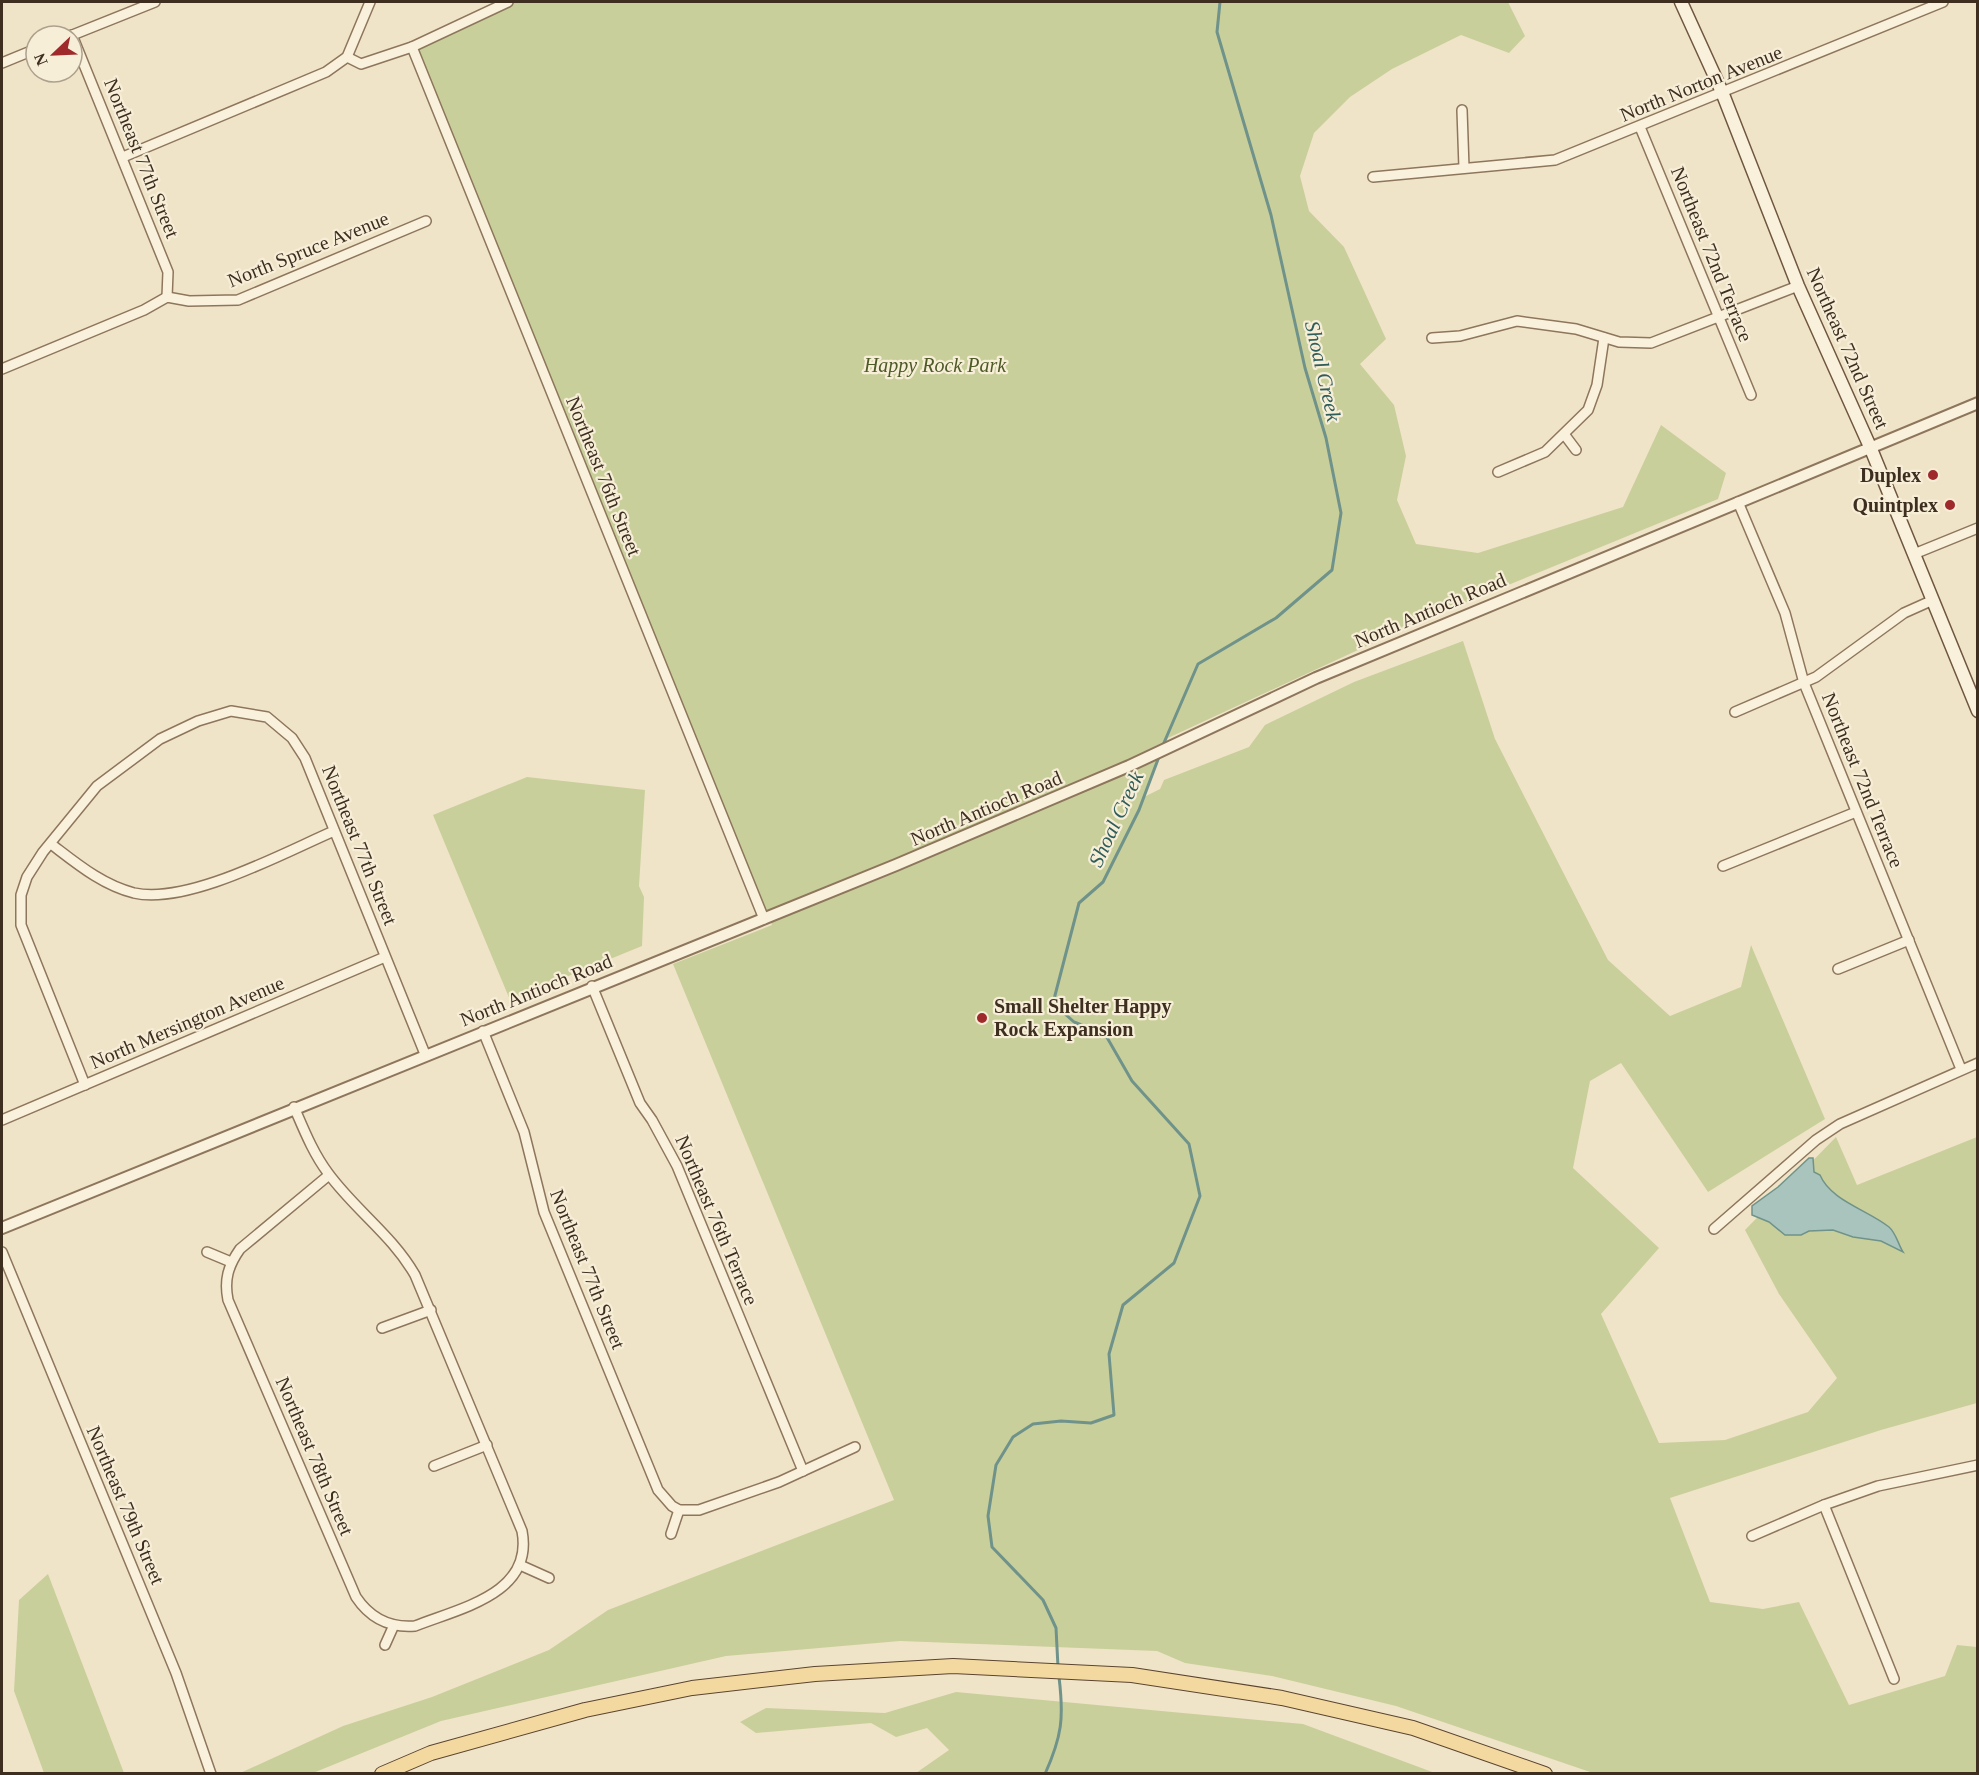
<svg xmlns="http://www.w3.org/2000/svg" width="1979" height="1775" font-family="Georgia,serif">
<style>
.green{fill:#c9cf9b}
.water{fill:#a9c4bc;stroke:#6f938a;stroke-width:1.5}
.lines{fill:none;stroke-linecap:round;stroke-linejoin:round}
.stream{stroke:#6f938a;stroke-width:3}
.minor-casing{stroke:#8d765c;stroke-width:12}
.tertiary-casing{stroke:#8d765c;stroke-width:14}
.secondary-casing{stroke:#6f573f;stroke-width:15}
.primary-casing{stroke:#5b4430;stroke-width:16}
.minor{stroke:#faf1dc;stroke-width:9}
.tertiary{stroke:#faf1dc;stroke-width:10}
.secondary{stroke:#faf1dc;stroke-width:12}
.primary{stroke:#f3d9a0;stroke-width:14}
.poi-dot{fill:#9e2a2b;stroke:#f7eed8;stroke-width:2}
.labels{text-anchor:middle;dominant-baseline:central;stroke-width:4.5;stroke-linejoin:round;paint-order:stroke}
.street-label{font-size:20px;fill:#3d2e20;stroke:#f7eed8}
.park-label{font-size:20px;font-style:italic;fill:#4d5a26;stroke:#f7eed8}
.poi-label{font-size:20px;font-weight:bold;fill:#3d2e20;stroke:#f7eed8;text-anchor:end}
.water-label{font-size:21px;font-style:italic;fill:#2f5d5a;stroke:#f7eed8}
</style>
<rect width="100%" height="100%" fill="#f0e4c8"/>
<g class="green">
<path d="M516,2h992l17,34 -16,17 -48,-18 -69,34 -42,28 -36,36 -14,43 9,35 35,36 42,92 -26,25 34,41 12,51 -9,44 19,44 62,9 145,-46 38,-82 65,48 -8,26 -293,120 -257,119 -24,59 16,-8 4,-9 85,-33 16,-22 89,-43 109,-41 32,98 113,221 62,56 71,-29 10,-42 74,174 -117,73 -87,-129 -31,18 -17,87 86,80 -58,66 58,129 66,-3 83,-28 29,-34 -58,-84 -34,-64 91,-93 21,48 120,-48v266l-96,27 -211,68 40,104 53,7 36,-7 50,103 96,-29 12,-31 20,2v126h-384l-197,-67 -124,-30 -87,-13 -28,-12 -257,-10 -174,15 -285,65 -128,52 -75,1 105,-48 89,-29 117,-47 59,-40 286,-110 -221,-536 99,-39 -360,-878z"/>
<path d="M527,777l118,13 -6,96 5,11 -2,49 -132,54 -77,-185z"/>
<path d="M48,1574l76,199h-80l-30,-82 5,-91z"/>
<path d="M956,1692l347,32 132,49h-519l33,-23 -22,-22 -31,9 -25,-14 -115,10 -16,-11 26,-14 119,5z"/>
</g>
<path class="water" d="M1809,1158h4l1,14 6,3c11,26 48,35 69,52 7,6 9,17 14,25l-22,-11 -28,-4 -20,-7 -24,1 -8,4h-16l-16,-13 -17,-7v-9l26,-19z"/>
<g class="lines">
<g class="stream">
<path d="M1163,745l35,-81 78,-46 56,-48 9,-57 -15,-75 -21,-70 -34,-153 -54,-183 3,-30"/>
<path d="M1058,1667l-2,-39 -13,-28 -51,-53 -4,-31 8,-51 17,-28 20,-13 28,-3 30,2 23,-8 -5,-61 14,-49 51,-42 26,-67 -11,-52 -57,-63 -27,-47 -31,-12 -21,-19 26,-100 24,-21 36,-72 21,-56"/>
<path d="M1045,1774c17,-38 19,-56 14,-97"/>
</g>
<g class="minor-casing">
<g id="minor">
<path d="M72,35l96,237 -1,25"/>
<path d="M70,36l85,-34"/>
<path d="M412,47l352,872"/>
<path d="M347,57l14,7 51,-17 96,-45"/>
<path d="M2,63l34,-14"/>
<path d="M1462,110l2,58"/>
<path d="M1640,127l111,268"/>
<path d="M123,157l203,-85 21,-15 23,-55"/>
<path d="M1373,177l182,-17 388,-158"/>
<path d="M1432,338l28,-2 57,-15 59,8 43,13 32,1 147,-57"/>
<path d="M2,369l142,-59 23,-13 22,4 49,-1 188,-79"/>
<path d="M1564,434l12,16"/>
<path d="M1498,472l47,-20 43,-42 9,-25 7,-47"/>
<path d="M1738,502l47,111 19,70 157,386"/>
<path d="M1914,554l64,-26"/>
<path d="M1735,712l81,-35 88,-64 29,-13"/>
<path d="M51,844c25,19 51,41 83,49 54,12 149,-40 200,-62"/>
<path d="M1723,866l133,-54"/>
<path d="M1838,969l71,-29"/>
<path d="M592,986l48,117 12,17 25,46 126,305"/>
<path d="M483,1031l41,101 20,80 114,278 14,16 7,4h20l80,-28 76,-35"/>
<path d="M85,1085l-64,-160v-30l6,-18 16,-25 54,-66 63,-47 38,-18 33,-10 36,6 25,21 13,20 120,296"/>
<path d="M294,1107c10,23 19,46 34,66 27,37 64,62 87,102l107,256c12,63 -62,77 -107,95 -25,2 -45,-8 -59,-29l-128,-297c-4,-20 0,-34 12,-51l89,-74"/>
<path d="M2,1120l383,-163"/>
<path d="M1714,1229l102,-89 24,-16 138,-61"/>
<path d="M2,1252l174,421 35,101"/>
<path d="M207,1252l24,10"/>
<path d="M382,1328l49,-18"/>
<path d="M434,1466l53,-21"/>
<path d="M1824,1505l70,174"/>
<path d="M671,1534l8,-24"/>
<path d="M1752,1536l72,-31 54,-19 100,-21"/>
<path d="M520,1565l29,13"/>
<path d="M385,1645l9,-20"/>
</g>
</g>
<g class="tertiary-casing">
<path id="tertiary" d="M2,1228l894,-363 233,-99 187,-88 662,-275"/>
</g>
<g class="secondary-casing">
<path id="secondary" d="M1681,2l41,90 76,194 73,163 107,262"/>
</g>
<g class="primary-casing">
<path id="primary" d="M382,1774l49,-21 154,-43 107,-22 123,-14 138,-8 179,9 150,23 131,30 132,46"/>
</g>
<use href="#minor" class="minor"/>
<use href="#tertiary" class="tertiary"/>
<use href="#secondary" class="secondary"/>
<use href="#primary" class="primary"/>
</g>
<g class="poi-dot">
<circle cx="1933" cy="475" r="6"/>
<circle cx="1950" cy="505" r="6"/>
<circle cx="982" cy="1018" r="6"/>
</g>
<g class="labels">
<g class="street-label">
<text transform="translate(1701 83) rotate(-22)">North Norton Avenue</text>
<text transform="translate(142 158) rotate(68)">Northeast 77th Street</text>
<text transform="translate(308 249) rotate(-22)">North Spruce Avenue</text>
<text transform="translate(1712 254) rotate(68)">Northeast 72nd Terrace</text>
<text transform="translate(1848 348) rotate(66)">Northeast 72nd Street</text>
<text transform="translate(604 476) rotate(68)">Northeast 76th Street</text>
<text transform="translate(1430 610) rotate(-23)">North Antioch Road</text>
<text transform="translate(1863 780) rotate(68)">Northeast 72nd Terrace</text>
<text transform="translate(986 808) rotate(-23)">North Antioch Road</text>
<text transform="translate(360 845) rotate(68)">Northeast 77th Street</text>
<text transform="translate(536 990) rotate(-22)">North Antioch Road</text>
<text transform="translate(187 1022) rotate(-23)">North Mersington Avenue</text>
<text transform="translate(717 1220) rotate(67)">Northeast 76th Terrace</text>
<text transform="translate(588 1269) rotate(68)">Northeast 77th Street</text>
<text transform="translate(315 1456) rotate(67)">Northeast 78th Street</text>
<text transform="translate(126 1505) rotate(67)">Northeast 79th Street</text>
</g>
<g class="park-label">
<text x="935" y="365">Happy Rock Park</text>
</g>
<g class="poi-label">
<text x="1921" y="475">Duplex</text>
<text x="1938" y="505">Quintplex</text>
<text x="994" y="1006" text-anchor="start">Small Shelter Happy<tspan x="994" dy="23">Rock Expansion</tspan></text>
</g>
<g class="water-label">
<text transform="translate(1323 371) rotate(77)">Shoal Creek</text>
<text transform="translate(1116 819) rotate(-65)">Shoal Creek</text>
</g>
</g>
<rect width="1979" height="1775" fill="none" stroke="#3d2e20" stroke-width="6"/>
<g transform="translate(54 54) rotate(247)"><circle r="28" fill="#f7eed8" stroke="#ada18e" stroke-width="1.5"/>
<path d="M0-4.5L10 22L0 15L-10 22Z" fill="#9e2a2b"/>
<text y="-9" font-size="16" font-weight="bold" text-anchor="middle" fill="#3d2e20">N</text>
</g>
</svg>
